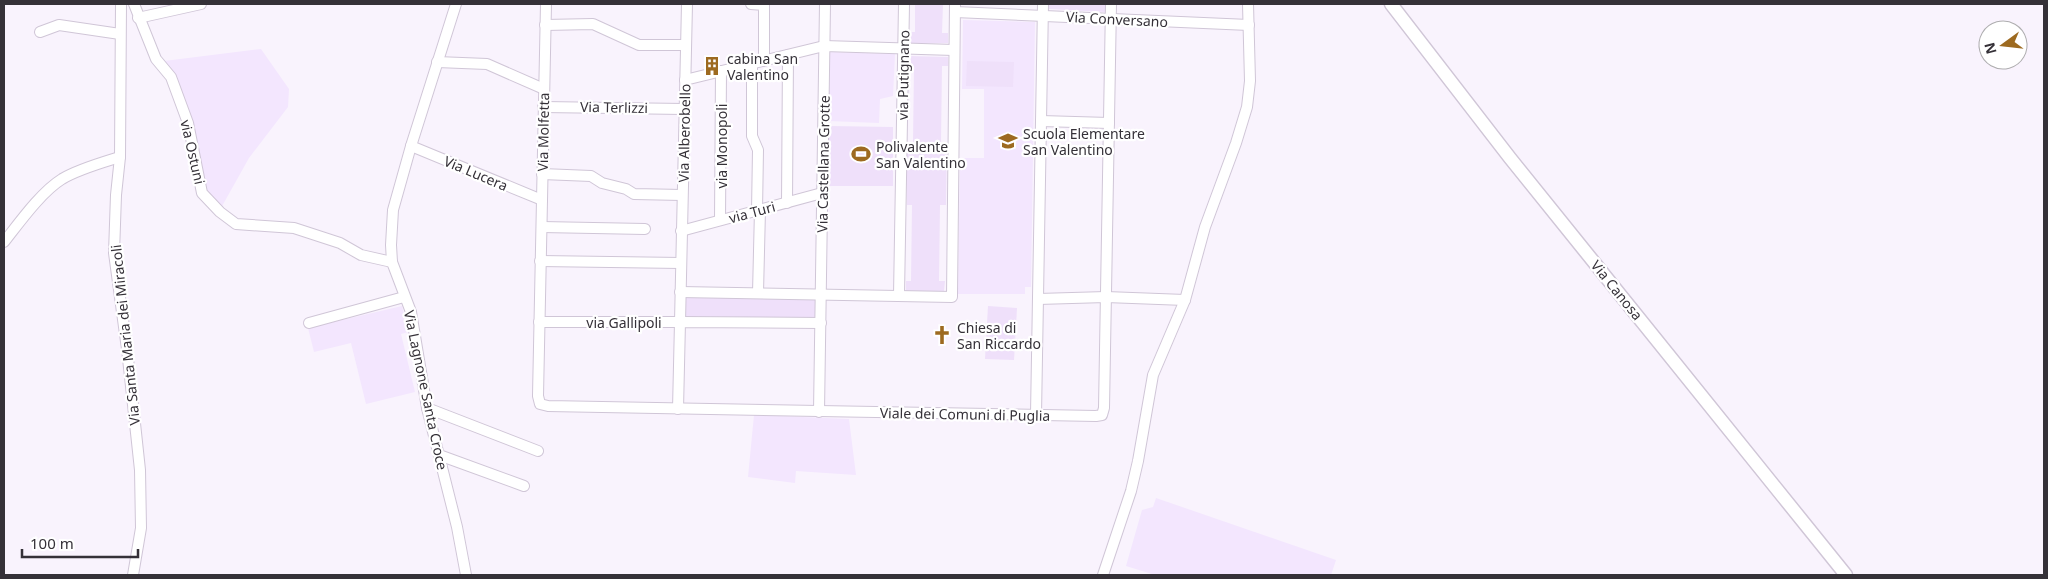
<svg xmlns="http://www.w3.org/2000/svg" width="2048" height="579" font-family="'Noto Sans',sans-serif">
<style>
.built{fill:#f3e6fe}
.green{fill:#efe0fa}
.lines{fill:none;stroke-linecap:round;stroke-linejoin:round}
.minor-casing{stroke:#d0c6d7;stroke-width:12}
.major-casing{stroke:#d0c6d7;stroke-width:15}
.minor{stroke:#fff;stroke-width:10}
.major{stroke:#fff;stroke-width:12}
.labels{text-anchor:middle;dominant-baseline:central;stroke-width:4.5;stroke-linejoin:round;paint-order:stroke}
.street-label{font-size:14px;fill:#353138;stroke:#fff}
.poi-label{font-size:14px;fill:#353138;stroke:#fff;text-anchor:start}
</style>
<rect width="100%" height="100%" fill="#f9f3fd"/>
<g class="built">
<path d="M963,20l72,2 -4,265h-6v7h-67l2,-136h24v-69h-22z"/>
<path d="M261,49l28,40 -1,18 -39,51 -28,50 -17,-18 -32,-116 -8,-13z"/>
<path d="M830,52l65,2 -2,42 -13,3 -1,24 -51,-2z"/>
<path d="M402,306l6,26 -7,2 14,58 -49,12 -15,-61 -37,9 -6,-24z"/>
<path d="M754,415l95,4 7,56 -60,-4 -1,12 -47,-6z"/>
<path d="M1156,498l180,62 -5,15h-176l-29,-9 16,-56 11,-3z"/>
</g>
<g class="green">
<path d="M915,4h28l-1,29h6v10h-39v-11h6z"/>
<path d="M1049,4h56v8l-56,-3z"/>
<path d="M909,56l39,1v9h-6l-1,76 6,1 -1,62h-6l-1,76h6l-1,10h-38v-10h5l1,-76h-5v-63h6l1,-76h-5z"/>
<path d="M967,61l47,1 -1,25 -47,-1z"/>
<path d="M829,126l64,1v59h-64z"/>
<path d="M685,296l130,2v20l-130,-2z"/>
<path d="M988,306l29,2 -3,52 -29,-1z"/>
</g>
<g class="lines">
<g class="minor-casing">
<g id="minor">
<path d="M121,4l-1,153 -4,38 -2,58 13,96 13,121 1,58 -8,47"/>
<path d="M134,4l22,55 15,18 17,46 14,70 18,19 16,12 58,4 46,15 21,12 31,7"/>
<path d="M456,4l-45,142 -18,64 -2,35 1,17 19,50 16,96 30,119 9,48"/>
<path d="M546,4l-8,392 2,8 8,2 548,10 6,-1 2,-7 7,-404"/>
<path d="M751,4l13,1v56"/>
<path d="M955,12l294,13"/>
<path d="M138,18l63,-14"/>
<path d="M545,25l48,-1 46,21h47"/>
<path d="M40,32l19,-7 61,9"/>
<path d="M437,62l50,2 57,25"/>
<path d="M752,64v72l6,14 -1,61"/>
<path d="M685,80l139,-34 130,4"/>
<path d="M543,107l141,2"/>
<path d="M1041,121l68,2"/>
<path d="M411,146l131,54"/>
<path d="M542,174l49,2 11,7 24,6 8,5 48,1"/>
<path d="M787,203l1,-148"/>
<path d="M720,220l1,-149"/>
<path d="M542,227l103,2"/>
<path d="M681,231l141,-38"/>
<path d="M4,242c15,-19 37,-50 58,-63 17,-10 39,-16 58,-22"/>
<path d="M540,261l141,2"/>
<path d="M680,292l272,5 3,-293"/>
<path d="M758,293l2,-83"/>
<path d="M899,295l5,-291"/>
<path d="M1038,299l68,-2 79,3"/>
<path d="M539,322h141l7,-318"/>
<path d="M309,323l95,-26"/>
<path d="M427,408l111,43"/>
<path d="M678,409l2,-87 141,1"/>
<path d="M819,412l6,-408"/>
<path d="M1036,415l7,-411"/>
<path d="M439,455l85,31"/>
<path d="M1103,575l28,-84 7,-30 15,-86 32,-75 20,-73 31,-84 11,-36 3,-26 -2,-77"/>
</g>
</g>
<g class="major-casing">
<path id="major" d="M1391,4l119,154 336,417"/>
</g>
<use href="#minor" class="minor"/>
<use href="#major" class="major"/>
</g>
<defs>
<g id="building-bare" transform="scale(1.5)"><path d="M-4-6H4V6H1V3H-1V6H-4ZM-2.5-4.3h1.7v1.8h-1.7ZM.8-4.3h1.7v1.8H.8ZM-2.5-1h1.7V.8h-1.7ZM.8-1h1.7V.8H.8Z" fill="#9d6a20" stroke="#fff" stroke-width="2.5" paint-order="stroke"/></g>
<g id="school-bare" transform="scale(1.5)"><path d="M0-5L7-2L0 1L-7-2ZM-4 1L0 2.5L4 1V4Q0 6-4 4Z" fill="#9d6a20" stroke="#fff" stroke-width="2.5" paint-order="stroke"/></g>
<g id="stadium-bare" transform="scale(1.5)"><path d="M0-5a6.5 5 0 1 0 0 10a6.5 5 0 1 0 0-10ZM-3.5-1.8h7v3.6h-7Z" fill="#9d6a20" stroke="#fff" stroke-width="2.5" paint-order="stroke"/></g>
<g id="church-bare" transform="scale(1.5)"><path d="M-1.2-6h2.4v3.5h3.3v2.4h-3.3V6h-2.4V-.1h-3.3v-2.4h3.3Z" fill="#9d6a20" stroke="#fff" stroke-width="2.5" paint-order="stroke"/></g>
</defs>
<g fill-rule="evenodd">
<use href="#building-bare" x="712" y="66"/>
<use href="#school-bare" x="1008" y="141"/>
<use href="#stadium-bare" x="861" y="154"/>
<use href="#church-bare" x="942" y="335"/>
</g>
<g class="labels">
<g class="street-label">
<text transform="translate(1117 19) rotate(3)">Via Conversano</text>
<text transform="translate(903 75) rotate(-89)">via Putignano</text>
<text transform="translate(614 107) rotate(1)">Via Terlizzi</text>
<text transform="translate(543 132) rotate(-89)">Via Molfetta</text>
<text transform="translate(684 133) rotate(-89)">Via Alberobello</text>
<text transform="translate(721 146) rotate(-90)">via Monopoli</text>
<text transform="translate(193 152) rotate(77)">via Ostuni</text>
<text transform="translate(823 164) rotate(-89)">Via Castellana Grotte</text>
<text transform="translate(476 173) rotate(23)">Via Lucera</text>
<text transform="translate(752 212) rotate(-15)">via Turi</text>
<text transform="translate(1617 290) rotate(51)">Via Canosa</text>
<text x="624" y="322">via Gallipoli</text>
<text transform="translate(125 335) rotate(-96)">Via Santa Maria dei Miracoli</text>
<text transform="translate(426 390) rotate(78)">Via Lagnone Santa Croce</text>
<text transform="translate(965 414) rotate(1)">Viale dei Comuni di Puglia</text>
</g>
<g class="poi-label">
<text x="727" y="58">cabina San<tspan x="727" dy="16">Valentino</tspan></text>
<text x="1023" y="133">Scuola Elementare<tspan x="1023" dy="16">San Valentino</tspan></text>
<text x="876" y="146">Polivalente<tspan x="876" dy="16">San Valentino</tspan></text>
<text x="957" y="327">Chiesa di<tspan x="957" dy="16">San Riccardo</tspan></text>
</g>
</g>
<rect width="2048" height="579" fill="none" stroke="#353138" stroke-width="10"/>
<g transform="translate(2003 45) rotate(255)"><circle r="24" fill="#ffffff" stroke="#aeadaf"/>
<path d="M0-4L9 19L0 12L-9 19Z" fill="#9d6a20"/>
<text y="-8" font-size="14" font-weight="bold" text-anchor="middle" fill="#353138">N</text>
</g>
<path d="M22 549v8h116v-8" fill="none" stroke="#353138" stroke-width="2.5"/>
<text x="30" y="549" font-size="15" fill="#353138" stroke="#ffffff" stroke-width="4" paint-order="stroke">100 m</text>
</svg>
